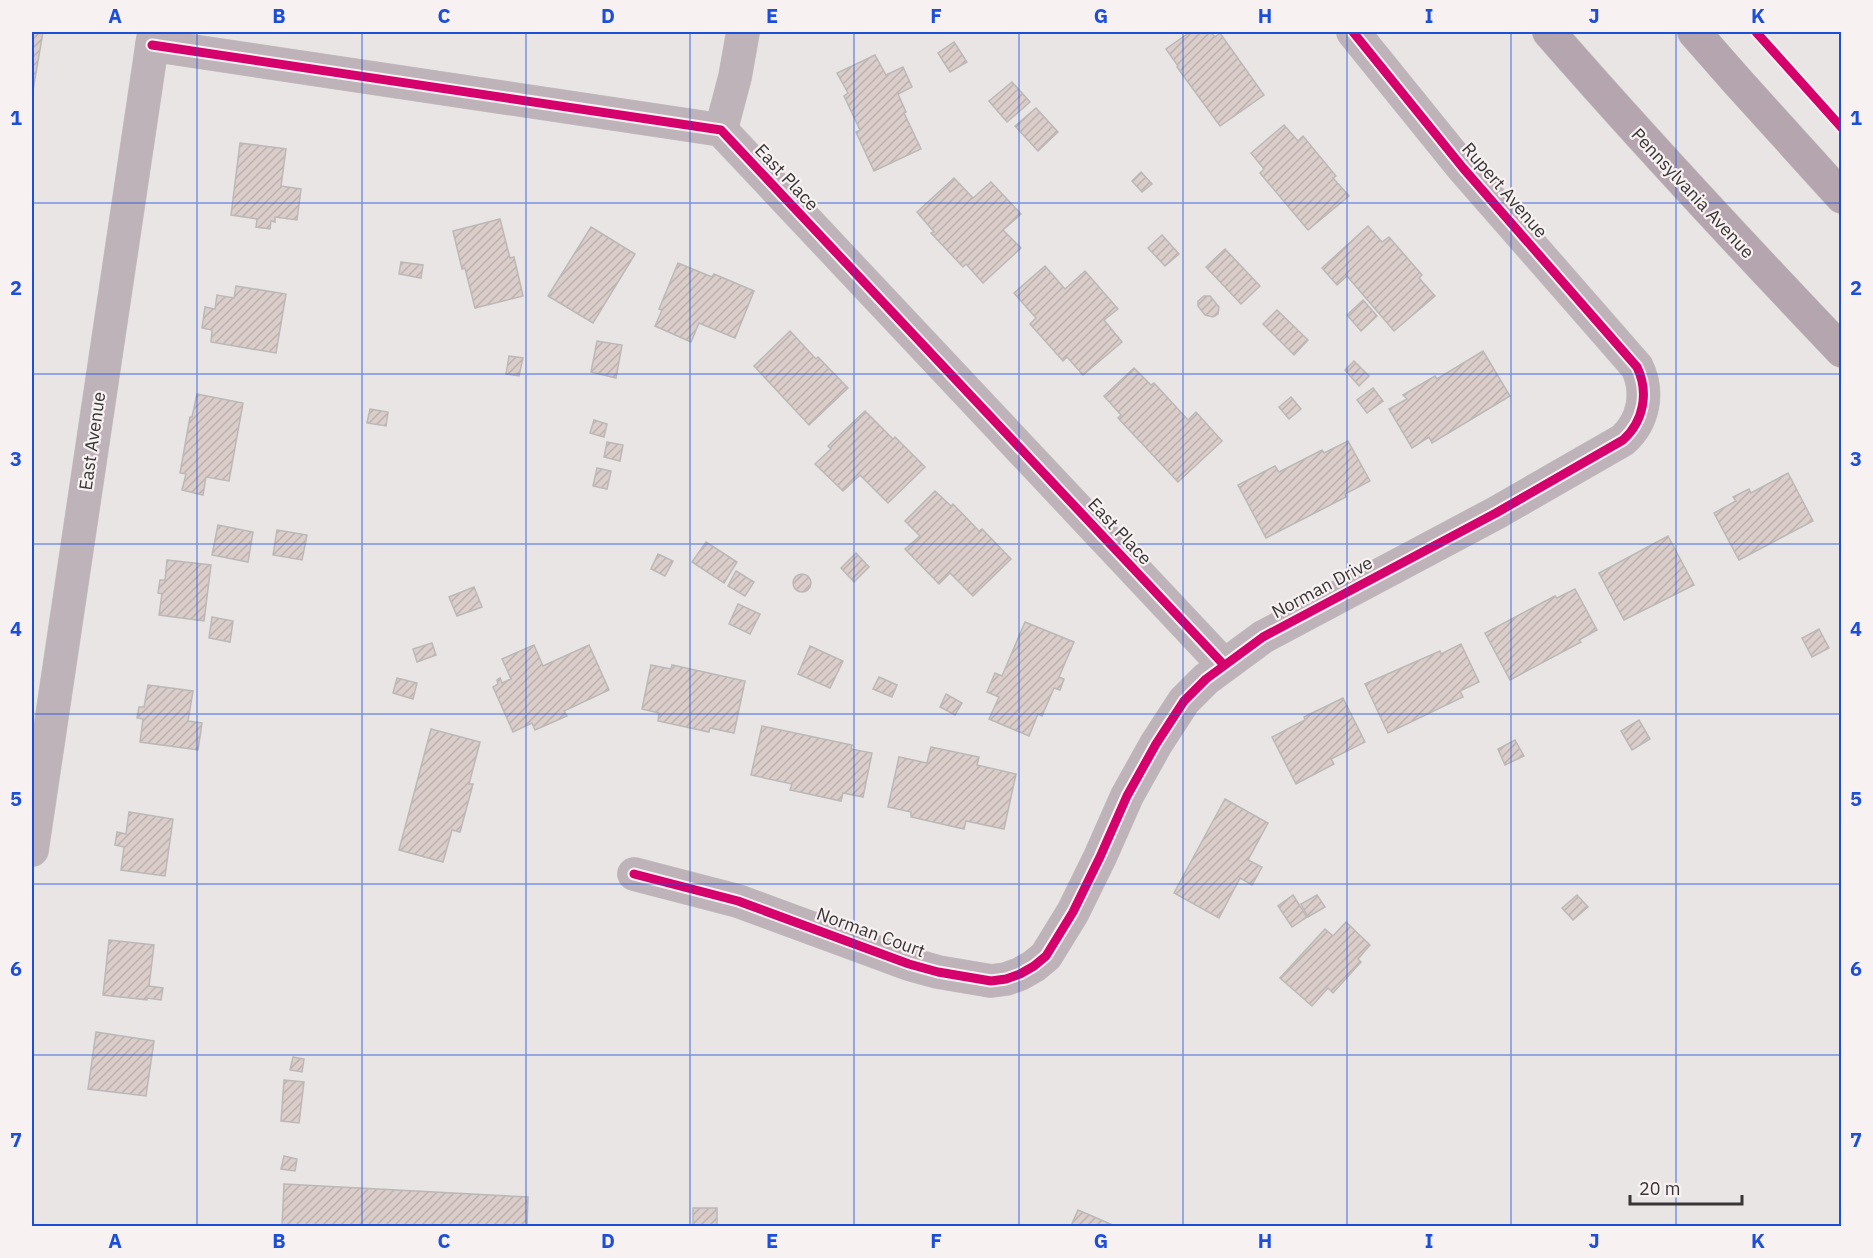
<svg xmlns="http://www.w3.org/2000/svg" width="1873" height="1258" font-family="'IBM Plex Sans',sans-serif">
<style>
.building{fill:url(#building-hatch);stroke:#bbb8b8;stroke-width:1.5}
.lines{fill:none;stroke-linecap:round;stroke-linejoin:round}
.minor-casing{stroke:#c5c3c3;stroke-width:34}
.highway-casing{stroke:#c5c3c3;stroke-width:34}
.minor{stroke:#bfb3ba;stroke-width:33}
.highway{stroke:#b4a5af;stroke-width:33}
.cycleway-casing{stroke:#f8f1f2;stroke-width:13}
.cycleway{stroke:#d6006c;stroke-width:9}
.grid{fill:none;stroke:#1d4ed8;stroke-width:1.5;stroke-opacity:0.55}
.labels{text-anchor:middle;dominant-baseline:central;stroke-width:4.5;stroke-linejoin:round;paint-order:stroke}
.street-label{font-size:18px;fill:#383536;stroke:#f8f1f2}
.neatline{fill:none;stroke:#1d4ed8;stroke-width:2}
.grid-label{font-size:20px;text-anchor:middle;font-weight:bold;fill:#1d4ed8}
</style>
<defs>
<pattern id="building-hatch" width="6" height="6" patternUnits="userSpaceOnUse" patternTransform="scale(1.5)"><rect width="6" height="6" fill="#dacdca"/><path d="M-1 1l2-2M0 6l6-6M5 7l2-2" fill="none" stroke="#bcb1ae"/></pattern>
</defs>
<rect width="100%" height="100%" fill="#e9e5e5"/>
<g class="building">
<path d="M32,32h11l-11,64z"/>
<path d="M1190,32h21l4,5 5,-4 44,62 -44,31 -43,-59 1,-1 -12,-17z"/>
<path d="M954,42l13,20 -17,10 -12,-19z"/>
<path d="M875,55l11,20 17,-8 9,20 -14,7 8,18 -2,1 17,36 -47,22 -18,-39 4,-2 -16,-34 4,-3 -11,-20z"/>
<path d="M1012,82l18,20 -23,20 -18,-21z"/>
<path d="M1036,108l22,24 -20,19 -23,-25z"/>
<path d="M1284,125l14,16 5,-5 33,40 -3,2 16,18 -41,34 -48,-57 4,-4 -13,-16z"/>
<path d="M240,143l46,6 -5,37 20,3 -4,31 -22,-3v5l-4,-1 -1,8 -14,-2 1,-8 -26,-4z"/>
<path d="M1141,172l11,12 -10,8 -10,-11z"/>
<path d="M954,178l19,20 18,-16 30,32 -18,16 18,18 -38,35 -17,-19 -3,3 -32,-34 3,-1 -17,-20z"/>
<path d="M500,219l10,39 4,-1 9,39 -48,12 -10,-40 -3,1 -9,-38z"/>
<path d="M1368,226l14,16 7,-5 33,38 -3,3 16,18 -41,35 -47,-55 -10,9 -15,-17z"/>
<path d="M591,227l44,27 -42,69 -45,-27z"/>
<path d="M1162,235l17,19 -14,12 -17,-18z"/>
<path d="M1225,249l35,37 -19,18 -35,-37z"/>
<path d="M401,262l22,3 -2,13 -22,-4z"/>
<path d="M678,263l34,14 2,-3 40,17 -19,47 -36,-15 -8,19 -36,-16 7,-16 -3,-1z"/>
<path d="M1045,266l20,23 20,-18 33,38 -14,11 18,22 -39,33 -16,-18 -4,4 -33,-37 6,-6 -22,-25z"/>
<path d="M236,286l50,8 -10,59 -65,-11 1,-12 -10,-2 3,-21 10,2 2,-14 17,3z"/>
<path d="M1204,296h6l9,11 -1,7 -5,3 -8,-2 -7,-9v-5z"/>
<path d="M1363,300l14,16 -16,15 -14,-16z"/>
<path d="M1277,310l31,30 -14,15 -31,-31z"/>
<path d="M790,331l26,28 2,-2 30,31 -39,37 -55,-59z"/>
<path d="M597,341l25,4 -6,33 -25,-6z"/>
<path d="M1483,351l27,45 -78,47 -3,-6 -17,11 -23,-39 18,-10 -4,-4 32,-19 2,3z"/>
<path d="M509,356l14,2 -4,18 -13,-2z"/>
<path d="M1354,361l15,15 -10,10 -14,-16z"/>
<path d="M1134,368l17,17 3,-2 34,37 8,-8 26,29 -44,41 -60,-64 3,-3 -17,-19z"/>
<path d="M1373,388l10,13 -16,12 -10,-13z"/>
<path d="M197,394l46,9 -14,78 -23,-4 -3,18 -21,-5 4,-16 -6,-1 10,-56h2z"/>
<path d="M1291,397l10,12 -12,10 -10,-12z"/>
<path d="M370,409l18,3 -2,14 -19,-3z"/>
<path d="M865,411l28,28 2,-2 30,30 -37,36 -28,-28 -17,16 -28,-27 16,-15 -3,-3z"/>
<path d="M594,420l13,4 -3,13 -14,-4z"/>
<path d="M1348,441l22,40 -25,13 1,3 -80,41 -28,-53 37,-19 4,6 43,-22 2,3z"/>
<path d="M607,442l16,3 -3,16 -16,-4z"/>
<path d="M597,468l14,3 -4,18 -14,-3z"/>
<path d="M1788,473l25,48 -74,39 -25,-47 22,-12 -3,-4 16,-8 2,4z"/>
<path d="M935,491l16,15 2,-2 26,27 3,-2 29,30 -38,37 -23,-23 -11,11 -34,-35 15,-13 -15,-15z"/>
<path d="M218,525l35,7 -5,30 -36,-7z"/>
<path d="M277,530l30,5 -5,25 -29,-5z"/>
<path d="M1668,536l26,49 -70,35 -25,-47z"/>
<path d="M706,542l31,20 -13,21 -32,-21z"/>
<path d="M856,553l13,14 -15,15 -13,-14z"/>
<path d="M658,554l15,7 -8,15 -14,-7z"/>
<path d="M167,560l44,5 -7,56 -45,-6 3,-21 -4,-1 2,-13h5z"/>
<path d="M736,571l18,11 -9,14 -17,-10z"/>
<circle cx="802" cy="583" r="9"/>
<path d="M474,587l8,20 -25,9 -8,-19z"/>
<path d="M1575,589l22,41 -18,10 2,2 -71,38 -25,-47 70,-37 2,2z"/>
<path d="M738,604l22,10 -10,20 -21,-10z"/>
<path d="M212,617l21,4 -3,21 -21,-4z"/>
<path d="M1025,622l49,20 -15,35 5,2 -4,11 -6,-2 -12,28 -4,-2 -9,22 -40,-17 10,-22 -12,-5 8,-19 7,3z"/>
<path d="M1819,629l10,19 -17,9 -10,-19z"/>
<path d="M432,643l4,12 -19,7 -4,-13z"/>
<path d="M1461,644l18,38 -19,9 3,6 -75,36 -23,-49 75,-33 1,3z"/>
<path d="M534,645l9,21 46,-21 20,45 -45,21 3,5 -32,14 -3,-7 -19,9 -20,-45 5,-3 -1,-4 3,-2 2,5 9,-4 -9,-20z"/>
<path d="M810,646l33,15 -13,27 -32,-14z"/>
<path d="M651,665l20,4 1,-4 73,16 -11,52 -24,-5 -1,4 -51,-11 1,-8 -17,-4z"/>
<path d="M879,677l18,8 -5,12 -19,-8z"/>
<path d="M397,678l20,5 -4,16 -20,-6z"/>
<path d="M148,685l45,6 -5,30 14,2 -4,27 -58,-8 3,-23 -6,-1 2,-11h5z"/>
<path d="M946,694l16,9 -7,12 -15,-8z"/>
<path d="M1343,698l22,44 -34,17 3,5 -38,20 -24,-47 33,-17 -1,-3z"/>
<path d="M1639,720l11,19 -18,11 -11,-19z"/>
<path d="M762,726l90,19 -1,4 21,4 -9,44 -20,-4 -2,8 -51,-11 2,-6 -41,-9z"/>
<path d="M431,729l49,13 -11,42h4l-13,48 -8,-2 -9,32 -44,-12z"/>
<path d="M1515,740l9,16 -19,9 -7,-16z"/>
<path d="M931,747l48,10 -2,8 39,9 -12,55 -38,-8 -2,8 -53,-12v-5l-23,-5 11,-50 28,6z"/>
<path d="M1225,799l43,24 -20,37 14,7 -10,18 -12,-7 -21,40 -45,-25z"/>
<path d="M129,812l44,7 -8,57 -44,-6 3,-23 -9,-2 2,-13 9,2z"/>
<path d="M1293,895l14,22 -15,10 -14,-21z"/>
<path d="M1317,895l8,12 -17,10 -7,-13z"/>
<path d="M1577,895l11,12 -15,13 -11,-12z"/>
<path d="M1346,922l24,23 -12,14 3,3 -28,31 -5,-5 -16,18 -32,-28 45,-49 8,7z"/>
<path d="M109,940l45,5 -5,41 14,2 -2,12 -14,-2v2l-44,-5z"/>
<path d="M96,1032l58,9 -8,55 -58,-7z"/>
<path d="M293,1057l11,2 -2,13 -12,-2z"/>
<path d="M284,1080l20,2 -5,41 -18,-2z"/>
<path d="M284,1156l13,3 -2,12 -14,-2z"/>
<path d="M284,1184l244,13 -1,29h-245z"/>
<rect x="693" y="1208" width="24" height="18"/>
<path d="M1078,1210l37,16h-44z"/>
</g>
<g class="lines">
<g class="minor-casing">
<g id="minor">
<path d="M152,45l569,85 503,535"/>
<path d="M721,130l14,-53 8,-45"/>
<path d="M32,850l122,-818"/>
<path d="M634,874l104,27 171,63 29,8 53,9 15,-2 14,-5 14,-8 12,-10 27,-44 27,-55 27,-61 29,-52 28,-43 22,-22 57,-42 233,-124 127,-73c21,-19 26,-48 14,-73l-174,-199 -110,-136"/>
</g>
</g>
<g class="highway-casing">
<g id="highway">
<path d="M1549,32c95,109 193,214 293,319"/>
<path d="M1694,32l43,49 105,116"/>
</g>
</g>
<use href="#minor" class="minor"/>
<use href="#highway" class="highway"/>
<g class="cycleway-casing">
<g id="cycleway">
<path d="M1756,32l86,96"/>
<path d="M152,45l569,85 503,535"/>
<path d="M634,874l104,27 171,63 29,8 53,9 15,-2 14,-5 14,-8 12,-10 27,-44 27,-55 27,-61 29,-52 28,-43 22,-22 57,-42 233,-124 127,-73c21,-19 26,-48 14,-73l-174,-199 -110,-136"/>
</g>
</g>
<use href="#cycleway" class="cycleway"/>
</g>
<path class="grid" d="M197,32v1194M362,32v1194M526,32v1194M690,32v1194M854,32v1194M1019,32v1194M1183,32v1194M1347,32v1194M1511,32v1194M1676,32v1194M32,203h1810M32,374h1810M32,544h1810M32,714h1810M32,884h1810M32,1055h1810"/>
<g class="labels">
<g class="street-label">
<text transform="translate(787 177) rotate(47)">East Place</text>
<text transform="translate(1505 190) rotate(49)">Rupert Avenue</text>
<text transform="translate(1693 193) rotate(47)">Pennsylvania Avenue</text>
<text transform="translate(92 441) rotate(-82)">East Avenue</text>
<text transform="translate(1120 531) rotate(47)">East Place</text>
<text transform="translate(1322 587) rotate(-28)">Norman Drive</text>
<text transform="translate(871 932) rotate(20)">Norman Court</text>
</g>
</g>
<rect width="1873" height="1258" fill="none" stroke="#f8f1f2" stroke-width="66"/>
<path d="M1630 1195v9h112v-9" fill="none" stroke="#383536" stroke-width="3"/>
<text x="1639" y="1195" font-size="18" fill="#383536" stroke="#f8f1f2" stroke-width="4.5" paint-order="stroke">20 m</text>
<rect x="33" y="33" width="1807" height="1192" class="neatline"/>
<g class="grid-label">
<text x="115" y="23">A</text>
<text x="279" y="23">B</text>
<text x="444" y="23">C</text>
<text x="608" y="23">D</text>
<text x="772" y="23">E</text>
<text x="936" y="23">F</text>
<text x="1101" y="23">G</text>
<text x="1265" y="23">H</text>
<text x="1429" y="23">I</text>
<text x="1594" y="23">J</text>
<text x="1758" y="23">K</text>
<text x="16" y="125">1</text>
<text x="1856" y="125">1</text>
<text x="16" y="295">2</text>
<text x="1856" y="295">2</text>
<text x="16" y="466">3</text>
<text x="1856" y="466">3</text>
<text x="16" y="636">4</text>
<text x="1856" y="636">4</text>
<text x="16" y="806">5</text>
<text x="1856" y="806">5</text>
<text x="16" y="976">6</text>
<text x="1856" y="976">6</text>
<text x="16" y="1147">7</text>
<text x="1856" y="1147">7</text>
<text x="115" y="1248">A</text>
<text x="279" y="1248">B</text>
<text x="444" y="1248">C</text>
<text x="608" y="1248">D</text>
<text x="772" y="1248">E</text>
<text x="936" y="1248">F</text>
<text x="1101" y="1248">G</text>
<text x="1265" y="1248">H</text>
<text x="1429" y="1248">I</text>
<text x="1594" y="1248">J</text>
<text x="1758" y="1248">K</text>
</g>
</svg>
